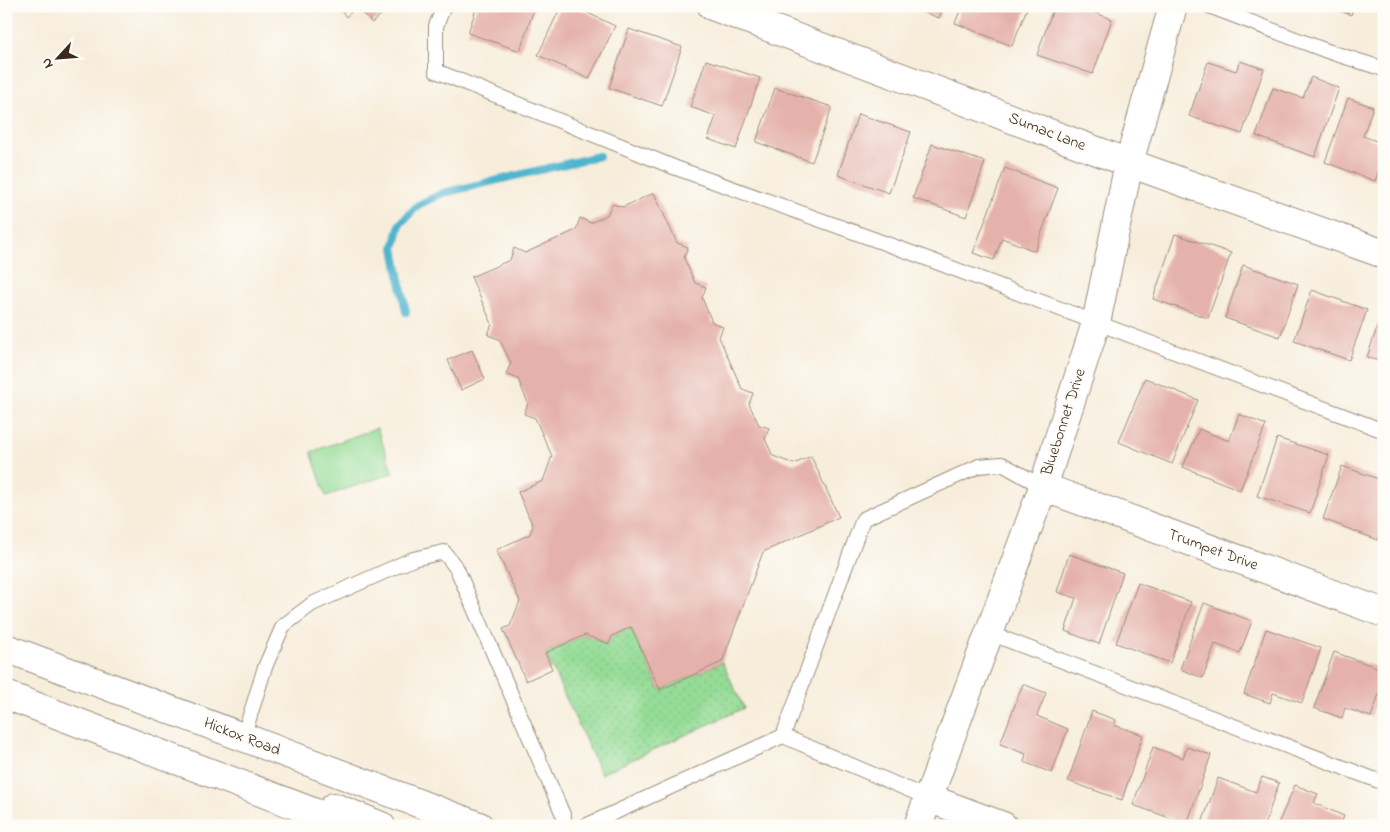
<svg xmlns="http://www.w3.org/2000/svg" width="1390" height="832" font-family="'Indie Flower',sans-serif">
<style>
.park{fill:url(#park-dots);stroke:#68835a}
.garden{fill:#95dc97;stroke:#68835a}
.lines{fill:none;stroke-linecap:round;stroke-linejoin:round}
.stream{stroke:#50b5ce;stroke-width:8}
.building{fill:#e5b2ab}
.lane-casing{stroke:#998c7c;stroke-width:16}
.street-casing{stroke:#998c7c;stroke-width:30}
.secondary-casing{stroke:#998c7c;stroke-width:30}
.lane{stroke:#fff;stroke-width:14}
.street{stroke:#fff;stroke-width:28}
.secondary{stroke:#fff;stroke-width:28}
.labels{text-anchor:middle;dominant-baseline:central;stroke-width:4.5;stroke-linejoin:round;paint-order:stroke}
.street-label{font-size:16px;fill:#3b2a1e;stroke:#fdfcf7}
</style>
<defs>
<pattern id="park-dots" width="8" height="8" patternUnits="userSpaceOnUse" patternTransform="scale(1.25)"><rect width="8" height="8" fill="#95dc97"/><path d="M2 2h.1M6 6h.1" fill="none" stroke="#81bd82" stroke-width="1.8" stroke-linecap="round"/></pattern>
</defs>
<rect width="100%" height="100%" fill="#fdfcf7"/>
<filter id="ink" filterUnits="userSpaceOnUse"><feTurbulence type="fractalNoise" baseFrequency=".02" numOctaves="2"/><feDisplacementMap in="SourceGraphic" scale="10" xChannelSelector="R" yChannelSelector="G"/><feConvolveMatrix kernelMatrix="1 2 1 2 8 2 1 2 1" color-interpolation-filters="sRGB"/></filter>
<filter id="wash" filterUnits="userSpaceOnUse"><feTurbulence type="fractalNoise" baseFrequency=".0096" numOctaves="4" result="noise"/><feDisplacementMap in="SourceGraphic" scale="20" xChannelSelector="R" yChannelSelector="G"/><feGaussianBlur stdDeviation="1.12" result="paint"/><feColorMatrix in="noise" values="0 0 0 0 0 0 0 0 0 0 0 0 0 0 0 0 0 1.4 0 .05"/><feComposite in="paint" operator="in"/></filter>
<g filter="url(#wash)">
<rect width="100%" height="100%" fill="#f7eddb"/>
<path class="park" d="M631,627l29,63 62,-28 22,46 -143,66 -56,-121 40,-18 24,9 3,-8z"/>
<path class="garden" d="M377,428l16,45 -67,23 -15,-44z"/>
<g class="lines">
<path class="stream" d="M406,312l-12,-64 6,-24 18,-19 25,-12 156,-37"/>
</g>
<g id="blocks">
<g class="building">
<path d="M337,6h53l-18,17 -15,-16 -11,10z"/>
<path d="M477,6h58l-15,45 -52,-18z"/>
<path d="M561,6h12l42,20 -26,53 -51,-24z"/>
<path d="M907,6h37l-5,12z"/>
<path d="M962,6h66l-16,40 -57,-23z"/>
<path d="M1054,6h21l37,13 -19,55 -56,-19z"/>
<path d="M1328,6h26l-3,9z"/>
<path d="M629,29l53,18 -20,59 -53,-18z"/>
<path d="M706,60l54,18 -24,71 -28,-10 8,-23 -26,-9z"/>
<path d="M1240,61l24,8 -22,65 -53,-18 19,-54 28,9z"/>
<path d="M1311,77l28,11 -24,69 -59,-21 17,-48 30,10z"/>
<path d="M775,88l57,19 -20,55 -56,-20z"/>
<path d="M1348,98l25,9 -10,29 21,8v12l-9,25 -50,-19z"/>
<path d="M858,114l53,18 -22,61 -51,-18z"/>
<path d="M932,144l53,18 -19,55 -53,-19z"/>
<path d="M1005,168l53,20 -23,63 -33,-13 -8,22 -21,-7z"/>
<path d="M654,193l23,50 11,4 -4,11 11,25 11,4 -4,11 10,24 11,5 -4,10 23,52 11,4 -4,11 10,21 10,3 -4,11 8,17 21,8 17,-8 28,61 -76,35 -41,110 -62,28 -29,-63 -19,9 -3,8 -24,-9 -40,18 7,16 -26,12 -23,-52 7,-3 10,-25 -24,-51 34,-16 3,-8 -15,-34 25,-11 9,-25 -17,-38 -11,-4 4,-11 -10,-24 -12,-5 5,-11 -12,-24 -11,-4 4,-11 -21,-47 39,-17 4,-12 11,5 51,-23 4,-12 11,5 16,-8 5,-11 11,3z"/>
<path d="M1175,234l56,19 -23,65 -55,-19z"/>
<path d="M1243,265l55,19 -18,53 -55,-19z"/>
<path d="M1312,290l55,20 -18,50 -55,-19z"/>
<path d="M1381,316h3v47l-17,-6z"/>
<path d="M472,350l13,29 -24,11 -13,-30z"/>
<path d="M1145,378l53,22 -26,64 -53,-22z"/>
<path d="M1239,414l27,11 -26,65 -57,-23 16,-38 30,12z"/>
<path d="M1277,438l52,17 -19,58 -53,-17z"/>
<path d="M1342,466l42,15v43l-6,16 -55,-21z"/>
<path d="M1069,554l54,19 -24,71 -34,-13 11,-33 -19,-6z"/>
<path d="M1138,583l53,19 -21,61 -54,-20z"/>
<path d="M1204,603l48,18 -12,32 -25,-9 -12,34 -23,-9z"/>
<path d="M1266,629l55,19 -19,55 -29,-10 -3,10 -26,-9z"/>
<path d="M1334,652l50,18v10l-13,37 -26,-9 -3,10 -28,-10z"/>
<path d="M1023,684l23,9 -9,23 31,13 -16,44 -28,-11 2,-8 -26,-10z"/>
<path d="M1092,711l24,9 -2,5 29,10 -21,65 -54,-19z"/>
<path d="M1153,747l30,11 4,-11 24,8 -24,69 -54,-19z"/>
<path d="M1262,777l17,6 -15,43h-63l17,-48 38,14z"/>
<path d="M1295,785l23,9 -4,9 30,13 -4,10h-63z"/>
</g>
</g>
</g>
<g filter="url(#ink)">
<use href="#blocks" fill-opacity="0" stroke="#998c7c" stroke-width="1"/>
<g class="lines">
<g class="lane-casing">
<g id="lane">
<path d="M444,6l-8,20v45l240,97 236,85 472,178"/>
<path d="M1209,6l118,45 57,18"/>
<path d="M989,633l395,150"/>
<path d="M783,736l80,-217 116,-53 23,-2 41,23"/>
<path d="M243,738l22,-71 18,-41 29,-22 101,-45 31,-7 13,17 107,248 -1,9"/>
<path d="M585,826l198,-90 145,62"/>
</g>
</g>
<g class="street-casing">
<g id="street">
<path d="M712,6l417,157 255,91"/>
<path d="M1043,487l341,126"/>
<path d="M928,798l75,28"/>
<path d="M918,826l125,-339 53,-164 33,-160 44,-157"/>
</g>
</g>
<g class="secondary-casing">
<g id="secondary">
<path d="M6,648l473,178"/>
<path d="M6,695l344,131"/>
<path d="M334,807l47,19"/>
</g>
</g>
<use href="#lane" class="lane"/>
<use href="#street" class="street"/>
<use href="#secondary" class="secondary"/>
</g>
</g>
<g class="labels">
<g class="street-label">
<text transform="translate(1047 132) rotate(21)">Sumac Lane</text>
<text transform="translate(1064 422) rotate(-72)">Bluebonnet Drive</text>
<text transform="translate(1213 550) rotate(20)">Trumpet Drive</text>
<text transform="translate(242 737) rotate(21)">Hickox Road</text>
</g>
</g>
<rect width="1390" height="832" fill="none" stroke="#fdfcf7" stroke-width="25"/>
<g transform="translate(58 58) rotate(244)" stroke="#fdfcf7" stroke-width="4" paint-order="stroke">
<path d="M0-4L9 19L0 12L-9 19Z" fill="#3b2a1e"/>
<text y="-8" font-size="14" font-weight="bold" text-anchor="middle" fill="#3b2a1e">N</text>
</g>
</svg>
